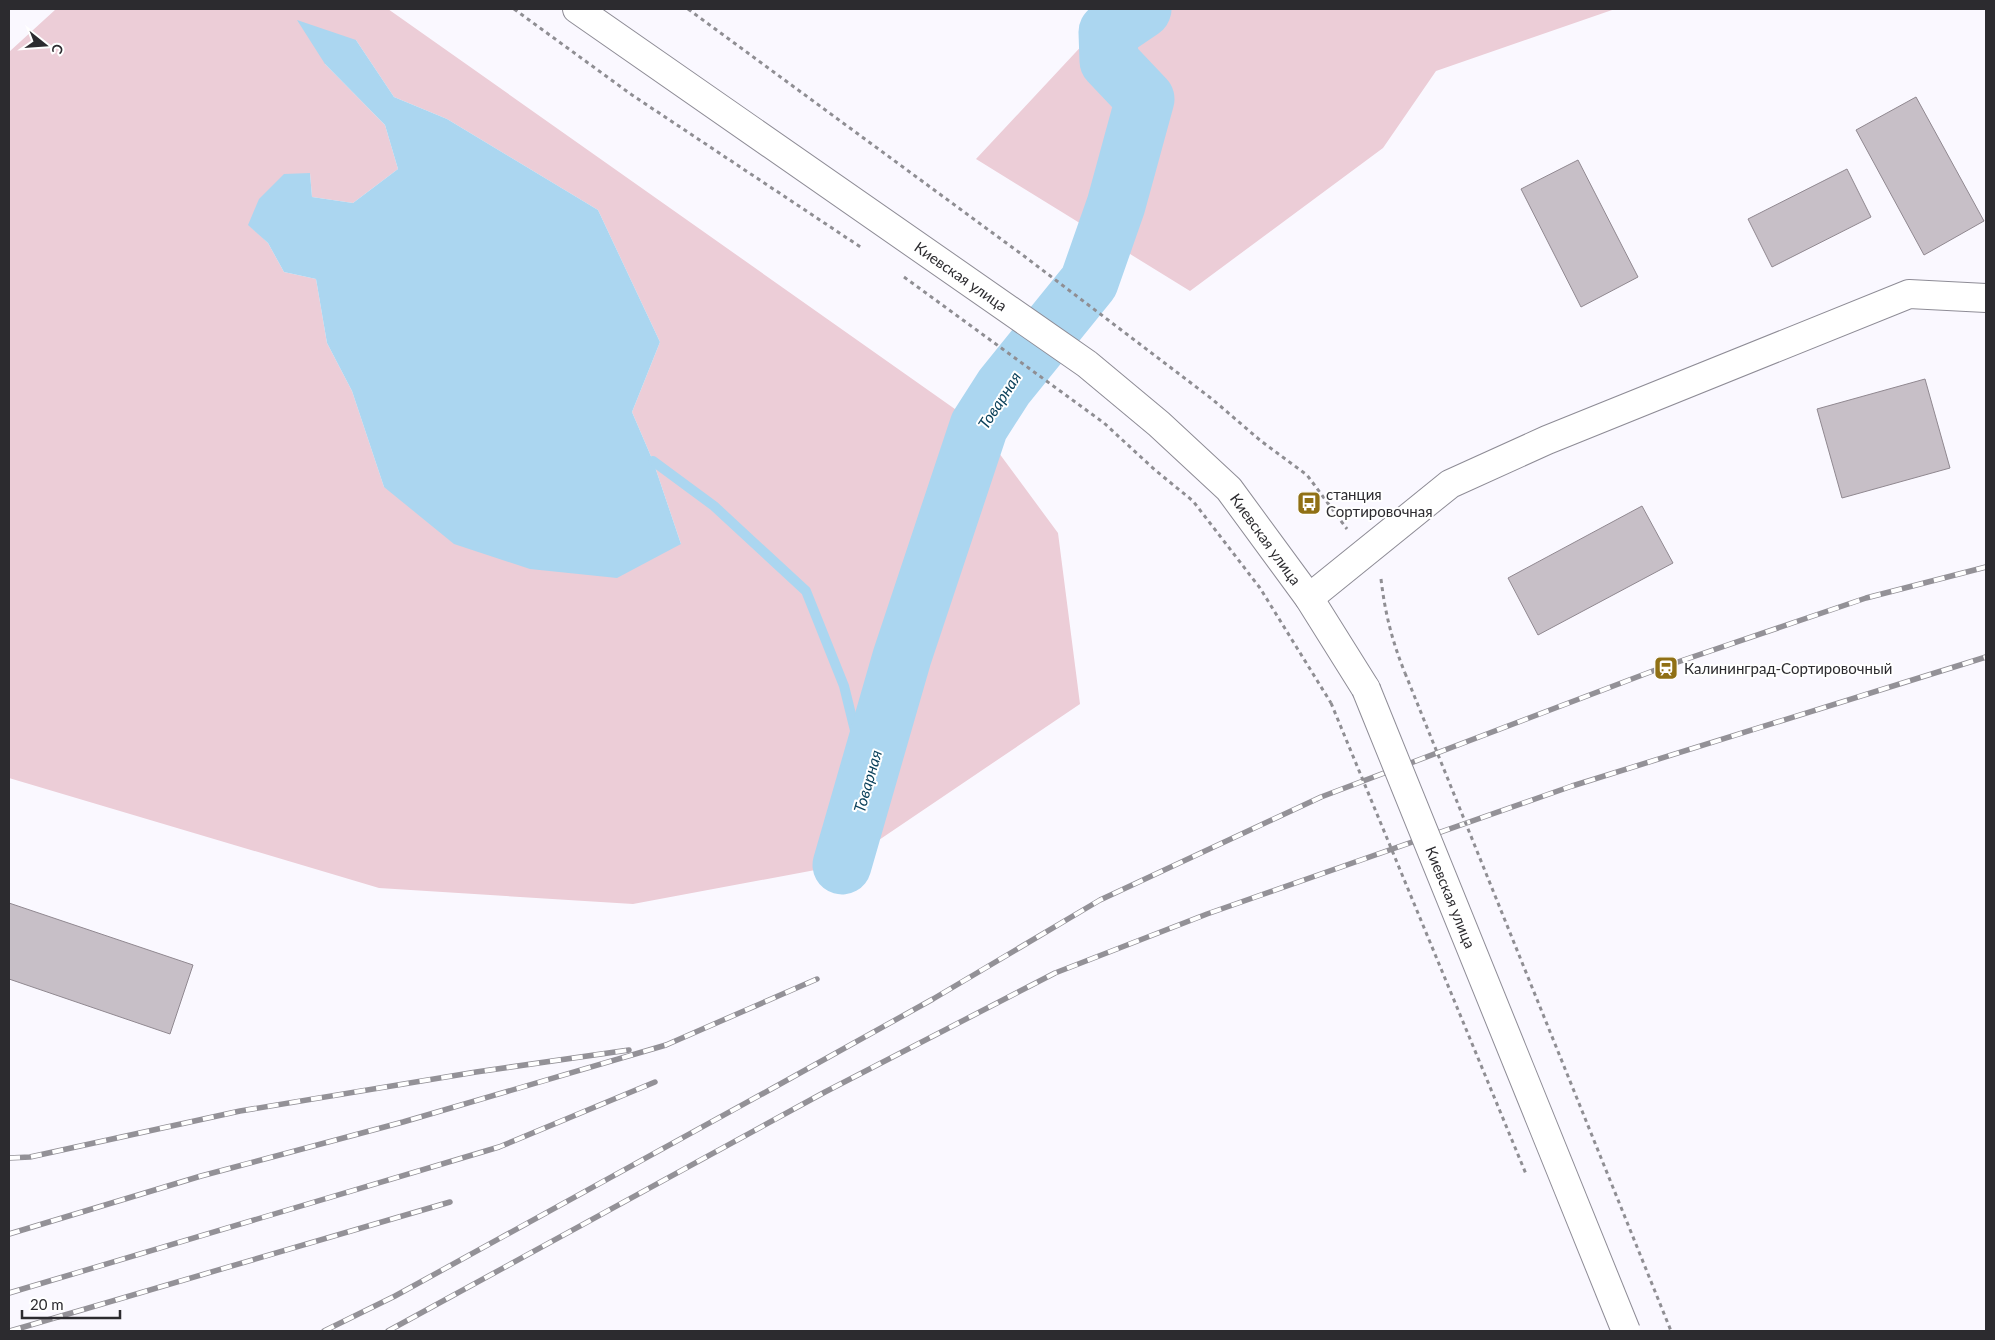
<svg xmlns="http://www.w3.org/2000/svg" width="1995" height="1340" font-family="Lato,sans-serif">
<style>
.green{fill:#eccdd7;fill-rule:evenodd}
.water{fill:#abd6f0}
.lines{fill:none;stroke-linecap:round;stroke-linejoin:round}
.stream{stroke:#abd6f0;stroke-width:10}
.river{stroke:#abd6f0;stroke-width:59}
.building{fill:#c7bfc7;stroke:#908890}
.street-casing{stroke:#8e8c96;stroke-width:30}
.primary-casing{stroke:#8e8c96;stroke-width:30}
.path{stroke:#8f8e93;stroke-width:3;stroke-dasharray:4 4;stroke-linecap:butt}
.street{stroke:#fff;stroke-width:28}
.primary{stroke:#fff;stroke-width:28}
.rail-casing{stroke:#939197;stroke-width:5.5}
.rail{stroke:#fff;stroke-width:4;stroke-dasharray:11;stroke-linecap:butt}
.primary-bridge-casing{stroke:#8e8c96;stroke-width:30;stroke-linecap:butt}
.path-bridge{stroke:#8f8e93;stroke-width:3;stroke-dasharray:4 4;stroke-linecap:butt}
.primary-bridge{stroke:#fff;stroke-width:28}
.labels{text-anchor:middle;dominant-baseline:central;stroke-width:4;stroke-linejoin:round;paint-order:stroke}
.street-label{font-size:15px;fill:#2c2b2f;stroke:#fff}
.poi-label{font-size:15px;fill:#2c2b2f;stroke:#fff;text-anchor:start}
.water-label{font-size:16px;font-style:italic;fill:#0b415b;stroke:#fff}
</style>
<rect width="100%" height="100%" fill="#faf8ff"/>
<g class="green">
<path d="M56,9h332l591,417 79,107 22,171 -238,161 -209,39 -254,-16 -370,-110v-726zM356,40l38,57 53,22 151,91 62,132 -28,70 21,49 28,83 -297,-57 -32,-96 -25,-48 -11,-64 -32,-7 -16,-29 -19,-18 61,-52 2,24 41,6 45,-34 -13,-44 -60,-61z"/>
<path d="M1116,9h499l-179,62 -53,77 -193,143 -214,-132z"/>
</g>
<path class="water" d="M297,20l59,20 38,57 53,22 151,91 62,132 -28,70 21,49 28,83 -64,34 -87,-9 -76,-25 -70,-57 -32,-96 -25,-48 -11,-64 -32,-7 -16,-29 -20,-18 11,-26 25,-25 26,-1 2,24 41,6 45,-34 -13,-44 -60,-61z"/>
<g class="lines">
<path class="stream" d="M653,461l61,45 92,85 38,95 23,93"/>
<path class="river" d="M842,865l60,-208 77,-231 25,-39 85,-105 27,-77 29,-106 -36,-38 -1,-29 34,-23"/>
</g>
<g class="building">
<path d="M1916,97l68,124 -60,34 -68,-125z"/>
<path d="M1578,160l60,117 -57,30 -60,-118z"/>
<path d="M1847,169l24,48 -99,50 -24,-48z"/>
<path d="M1925,379l25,89 -108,30 -25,-89z"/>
<path d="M1642,506l31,57 -135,72 -30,-57z"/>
<path d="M9,903l184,62 -23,69 -161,-55z"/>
</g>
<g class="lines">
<g class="street-casing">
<path id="street" d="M1309,598l141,-114 97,-44 362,-146 77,4"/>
</g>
<g class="primary-casing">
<path id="primary" d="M577,9l510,355 72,60 70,65 80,109 57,91"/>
</g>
<g class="path">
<path d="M514,9l118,86 230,153"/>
<path d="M688,9l336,247 188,143 49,42 46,34 40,54"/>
<path d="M904,277l200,146 51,47 38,31 67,87 71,115"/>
<path d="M1381,579c4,34 11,62 24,94"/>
</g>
<use href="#street" class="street"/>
<use href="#primary" class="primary"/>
<g class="rail-casing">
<g id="rail">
<path d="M9,1158l21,-1 210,-46 236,-39 153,-22"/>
<path d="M9,1234l192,-58 202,-54 263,-77 151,-66"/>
<path d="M9,1293l490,-146 156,-65"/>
<path d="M10,1331l440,-129"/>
<path d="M324,1331l71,-35 378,-208 160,-89 167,-99 221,-103 345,-131 200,-68 120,-31"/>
<path d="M388,1331l437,-239 230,-119 152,-59 365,-128 414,-129"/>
</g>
</g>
<use href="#rail" class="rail"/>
<g class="primary-bridge-casing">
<path id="primary-bridge" d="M1366,689l260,642"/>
</g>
<g class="path-bridge">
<path d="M1405,673l266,658"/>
<path d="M1331,703l195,471"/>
</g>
<use href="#primary-bridge" class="primary-bridge"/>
</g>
<defs>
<g id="bus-square" transform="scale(1.25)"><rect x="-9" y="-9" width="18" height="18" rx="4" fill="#907015" stroke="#fff"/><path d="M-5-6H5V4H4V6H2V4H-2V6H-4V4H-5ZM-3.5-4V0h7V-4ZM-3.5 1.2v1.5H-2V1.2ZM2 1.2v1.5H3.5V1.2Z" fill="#fff"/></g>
<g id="station-square" transform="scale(1.25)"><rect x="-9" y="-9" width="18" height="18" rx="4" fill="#907015" stroke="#fff"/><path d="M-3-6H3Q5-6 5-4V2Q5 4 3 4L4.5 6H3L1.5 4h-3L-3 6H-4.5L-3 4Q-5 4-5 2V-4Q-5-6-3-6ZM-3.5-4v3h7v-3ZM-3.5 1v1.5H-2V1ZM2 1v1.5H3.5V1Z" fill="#fff"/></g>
</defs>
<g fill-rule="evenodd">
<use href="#bus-square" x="1309" y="503"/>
<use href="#station-square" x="1666" y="668"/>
</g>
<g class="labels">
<g class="street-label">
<text transform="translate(961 276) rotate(35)">Киевская улица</text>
<text transform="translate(1266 539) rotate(54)">Киевская улица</text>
<text transform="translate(1451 897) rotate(68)">Киевская улица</text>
</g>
<g class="poi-label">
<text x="1326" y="494">станция<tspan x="1326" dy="17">Сортировочная</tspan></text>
<text x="1684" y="668">Калининград-Сортировочный</text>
</g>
<g class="water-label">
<text transform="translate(999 400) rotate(-57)">Товарная</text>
<text transform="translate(867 781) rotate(-74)">Товарная</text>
</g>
</g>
<rect width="1995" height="1340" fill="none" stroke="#2c2b2f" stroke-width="20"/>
<g transform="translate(45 45) rotate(107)" stroke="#ffffff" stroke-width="4" paint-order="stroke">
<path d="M0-4L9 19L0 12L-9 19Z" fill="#2c2b2f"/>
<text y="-8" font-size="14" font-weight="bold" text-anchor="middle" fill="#2c2b2f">С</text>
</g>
<path d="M22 1310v8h98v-8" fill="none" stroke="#2c2b2f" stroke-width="2.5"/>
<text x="30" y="1310" font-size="15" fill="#2c2b2f" stroke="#ffffff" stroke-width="4" paint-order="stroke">20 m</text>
</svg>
